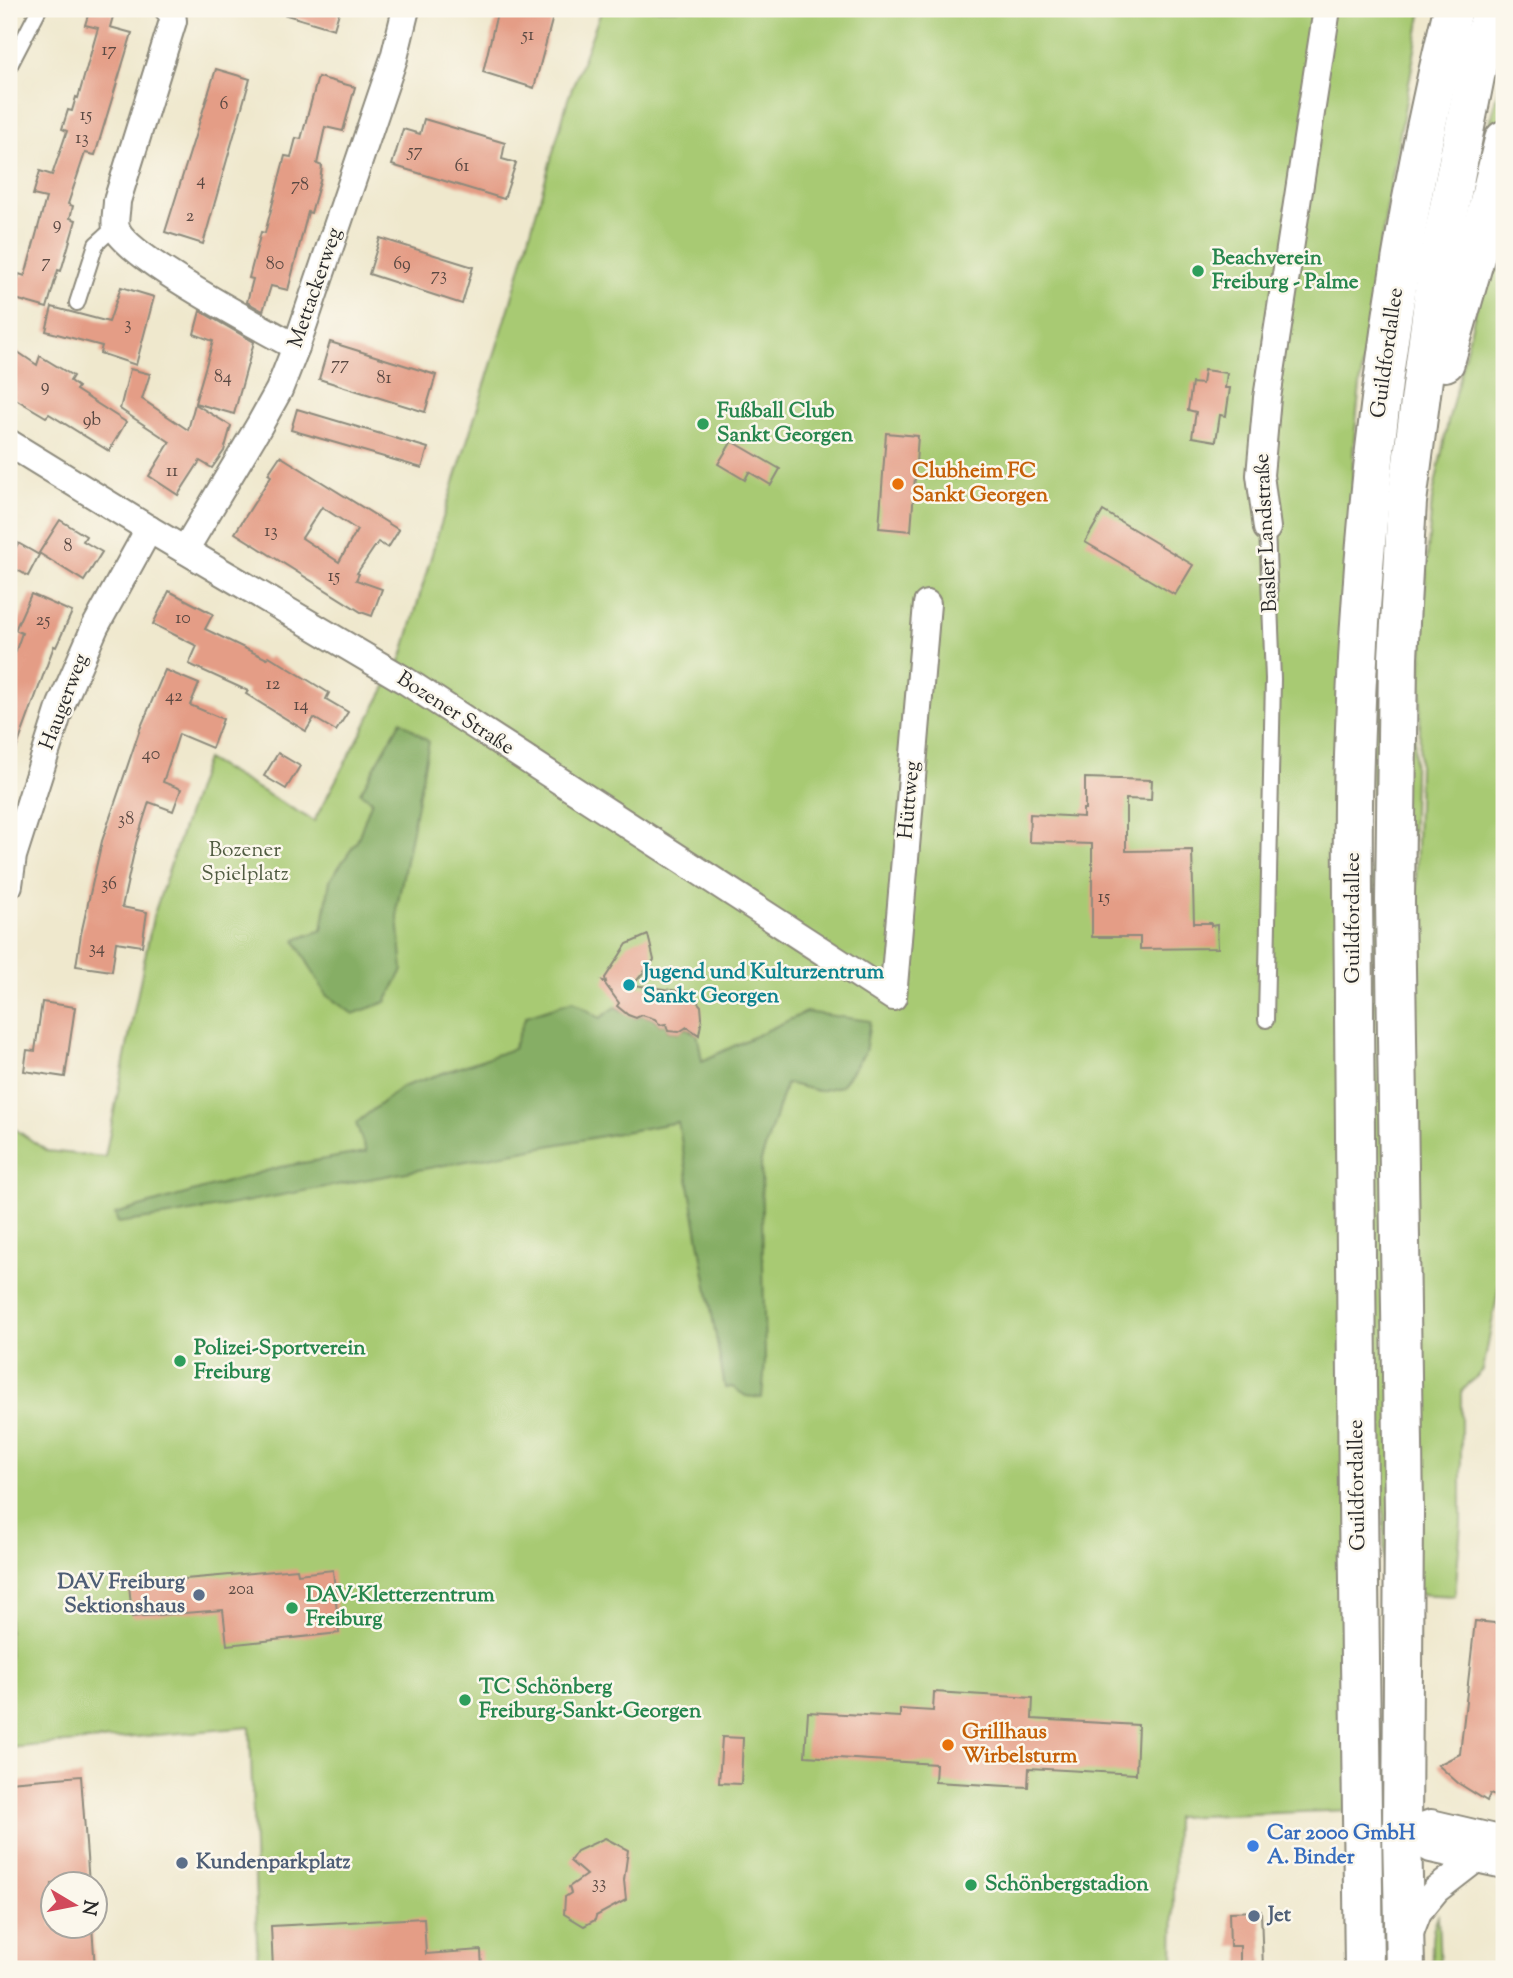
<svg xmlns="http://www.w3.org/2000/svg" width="1513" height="1978" font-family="'Sorts Mill Goudy',serif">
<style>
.green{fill:#a8ca73;stroke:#6a7a4f;stroke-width:2}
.forest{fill:#86ae65;stroke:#586c48;stroke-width:2}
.building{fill:#e49d86;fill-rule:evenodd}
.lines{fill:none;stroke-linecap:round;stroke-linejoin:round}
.lane-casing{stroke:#8d8a7c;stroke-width:18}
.street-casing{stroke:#8d8a7c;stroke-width:30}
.primary-casing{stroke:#8d8a7c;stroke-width:42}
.highway-casing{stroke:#8d8a7c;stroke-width:42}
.lane{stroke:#fff;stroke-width:14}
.street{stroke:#fff;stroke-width:26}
.primary{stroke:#fff;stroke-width:38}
.highway{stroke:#fff;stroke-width:38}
.leisure-dot{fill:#2e9e5b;stroke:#fbf7ec;stroke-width:2.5}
.food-dot{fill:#e8710a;stroke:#fbf7ec;stroke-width:2.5}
.culture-dot{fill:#0f9aa8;stroke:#fbf7ec;stroke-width:2.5}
.service-dot{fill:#5c6f8a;stroke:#fbf7ec;stroke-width:2.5}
.shop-dot{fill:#3f7fe0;stroke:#fbf7ec;stroke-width:2.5}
.labels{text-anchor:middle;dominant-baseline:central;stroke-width:5;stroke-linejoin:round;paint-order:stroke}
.number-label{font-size:18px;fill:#594842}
.leisure-label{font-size:21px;font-weight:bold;fill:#27864d;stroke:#fbf7ec;text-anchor:start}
.street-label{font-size:21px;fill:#2b2b2b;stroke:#fbf7ec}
.food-label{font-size:21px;font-weight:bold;fill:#c56008;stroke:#fbf7ec;text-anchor:start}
.park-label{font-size:21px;fill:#505b41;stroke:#fbf7ec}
.culture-label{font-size:21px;font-weight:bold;fill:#0d838f;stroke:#fbf7ec;text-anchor:start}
.service-label{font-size:21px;font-weight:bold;fill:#4e5e75;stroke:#fbf7ec;text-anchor:start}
.shop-label{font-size:21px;font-weight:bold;fill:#366cbe;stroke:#fbf7ec;text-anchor:start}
</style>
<rect width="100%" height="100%" fill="#fbf7ec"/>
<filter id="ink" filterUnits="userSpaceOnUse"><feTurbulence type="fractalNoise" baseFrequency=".0143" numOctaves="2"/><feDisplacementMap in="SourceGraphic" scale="14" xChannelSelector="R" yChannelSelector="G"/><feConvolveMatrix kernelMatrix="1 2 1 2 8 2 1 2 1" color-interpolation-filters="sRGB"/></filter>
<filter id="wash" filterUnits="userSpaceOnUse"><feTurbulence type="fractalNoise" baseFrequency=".00686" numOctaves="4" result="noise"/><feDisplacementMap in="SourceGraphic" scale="28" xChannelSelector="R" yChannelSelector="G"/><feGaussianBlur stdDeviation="1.57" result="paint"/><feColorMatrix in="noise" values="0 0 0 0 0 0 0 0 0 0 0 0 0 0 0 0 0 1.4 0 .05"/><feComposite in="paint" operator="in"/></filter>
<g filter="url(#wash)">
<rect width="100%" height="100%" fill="#efe8cd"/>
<g class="green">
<path d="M602,9h820c-25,147 -56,295 -69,444l-1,1357 -177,7 -2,152h-915l-8,-242 -241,21v-623l38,26 58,6 48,-240 53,-158 108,62 88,-164 33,-114 75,-238 58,-206z"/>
<path d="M1468,9h13l-54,242 -38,1529 -6,-292 -6,-46 -2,-34 -3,-325v-346l8,-171 23,-226z"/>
<path d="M1504,59v52l-19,90 -22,52z"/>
<path d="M1504,197v1063l-21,110 -22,22v132l-6,72 -39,-2 -9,-657 9,-55 7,-272 9,-110 16,-78z"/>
<path d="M1438,1916l2,53h-8c0,-17 -2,-38 6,-53z"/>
</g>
<g class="forest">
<path d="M401,721l28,21 -32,165 6,63 -17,32 -33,12 -27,-19 -31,-55 27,-10 8,-50 27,-39 15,-41 -12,-7z"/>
<path d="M573,1001l27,17 16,-11 20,11 6,-3 13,4 5,6 6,-1 2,7 11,1 7,-4 9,5 2,-1 5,29 104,-49 64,9 -5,31 -24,34 -23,5 -32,-8 -25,78 4,202 -3,35 -16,-2 -14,-9 -7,1 -47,-266 -509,94 -51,7 -3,-9 165,-47 86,-15 -10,-29 46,-36 111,-38 13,-33z"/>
</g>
<g id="blocks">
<g class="building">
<path d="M90,9l24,4 -4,14 22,6 -37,122 -10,-2 -17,51 5,2 -3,12 6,2 -15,51 -3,-1 -11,38 -35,-10 7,-24 6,2 21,-78 -13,-3 7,-24 12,4 15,-44 -5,-2 6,-19 4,1 4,-14 2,1 20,-70 -13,-3z"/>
<path d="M283,9h57l-6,20 -51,-15z"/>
<path d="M498,9h57l-21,79 -51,-16z"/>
<path d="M216,69l34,10 -47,165 -38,-12z"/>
<path d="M318,77l37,10 -12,44 -18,-4 -8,37 5,2 -2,15 -9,32 -3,-1 -20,78 -17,-4 -8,25 -16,-9 6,-23 -4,-1 12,-46 4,1 20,-77 6,1 5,-19 5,1z"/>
<path d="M424,119l81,24 -3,16 14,4 -12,36 -112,-34 11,-36 17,5z"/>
<path d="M380,238l93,29 -11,37 -93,-30z"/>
<path d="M121,287l33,10 -18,68 -36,-12 2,-7 -56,-15 6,-24 57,15z"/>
<path d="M200,311l54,31 -20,72 -39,-11 18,-62 -19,-7z"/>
<path d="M330,342l106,33 -11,37 -106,-33z"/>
<path d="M9,346l28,19 3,-9 33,20 -3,5 8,6 -2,3 50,32 -17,29 -60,-37 -3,3 -37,-22z"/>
<path d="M130,369l20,5 -8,25 46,31 7,-26 36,22 -7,25 -12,17 -12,-7 -22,34 -29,-19 21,-34 -50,-33z"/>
<path d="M1204,370l23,3 -2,15h5l-4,28 -6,-1 -4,26 -24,-4 4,-25 -8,-2 4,-27 10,1z"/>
<path d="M297,409l131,39 -6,20 -131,-38z"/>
<path d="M886,433l32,3 -7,95 -32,-3z"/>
<path d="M732,441l48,28 -9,16 -22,-13 -4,8 -27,-16z"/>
<path d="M280,456l119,74 -11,18 -10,-6 -21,31 2,1 -3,6 26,9 -10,27 -11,-4 -126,-79 36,-57 -3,-2zM322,507l35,23 -18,32 -37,-24z"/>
<path d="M1103,511l90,54 -18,30 -90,-53z"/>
<path d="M60,520l26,16 -3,5 19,11 -18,29 -45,-28z"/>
<path d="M18,543l21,12 -11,21 -19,-11v-5z"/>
<path d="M169,591l44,23 -8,15 62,30 2,-3 60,37 -3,6 22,13 -12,19 -22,-13 -8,13 -60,-37 2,-3 -59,-27 8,-18 -44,-22z"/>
<path d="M31,594l41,18 -16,35 -2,-1 -43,117h-2v-93l13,-37 -7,-3z"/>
<path d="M165,670l34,14 -9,21 33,14 -11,29 -33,-14 -16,48 18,7 -8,22 -24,-9 -13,41 -14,64 25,5 -5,34 -26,-4 -4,29 -36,-5 5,-32 21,-93 38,-112z"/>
<path d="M278,753l22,13 -14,23 -22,-13z"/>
<path d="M1085,778l67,2 -1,20 -25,-1v52l66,-1 2,73h17v3l6,-1 1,23 -78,1v-12h-48v-93l-63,-2 1,-28 53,3v-8h2z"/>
<path d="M648,935l6,25 -21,25 61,8v5l7,8 1,12 -3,17 -12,-8 -8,5 -11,-1 -2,-7 -6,1 -5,-6 -13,-4 -6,3 -8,-3 -11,-9 2,-3 -16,-22 3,1 -1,-4 22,-34z"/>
<path d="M42,1002l33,5 -10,70 -41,-6 3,-21 8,1z"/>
<path d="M297,1569l1,5 35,-4 6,63 -112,12 -4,-35 -91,7 -3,-33z"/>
<path d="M1475,1621l29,3v175l-14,-5 -3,7 -29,-18 -20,-18 22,-11z"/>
<path d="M934,1692l99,6 -1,21 106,6 -2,49 -107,-6 -1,19 -93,-5 1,-18 -131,-8 3,-44 92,5v-8l33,2z"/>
<path d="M722,1737l21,1 -2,46 -22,-1z"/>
<path d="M81,1776l8,108h-37v42h40l3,43h-86v-187z"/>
<path d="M605,1838l23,12 -4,30 2,20 -30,16 -1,4 -11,6 -20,-12 1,-17 6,-4 -2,-6 17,-12 -16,-14 7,-10z"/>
<path d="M1261,1911l2,58h-23v-23h-10l-1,-34z"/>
<path d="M424,1918l2,36 55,-4 1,19h-209l-2,-43z"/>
</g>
</g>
</g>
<g filter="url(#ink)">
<use href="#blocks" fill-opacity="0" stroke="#8d8a7c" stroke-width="2"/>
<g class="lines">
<g class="lane-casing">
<g id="lane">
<path d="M9,67l30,-58"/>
<path d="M77,303l19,-59 19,-17"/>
<path d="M1266,1020l7,-341 -6,-151"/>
</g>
</g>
<g class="street-casing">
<g id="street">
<path d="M168,9l4,4 1,8 -56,180c0,7 -3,20 -1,27 11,29 147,101 180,119"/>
<path d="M9,443l140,86 257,152 487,316 34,-393"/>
<path d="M1267,528l-7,-53 7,-77 60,-389"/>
<path d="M185,550l74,-124 20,-36 17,-43 98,-289 12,-49"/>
<path d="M9,885l4,-29 48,-151 34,-78 54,-98"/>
<path d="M1402,1833l29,16 73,16"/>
<path d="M1402,1833l29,-10 73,17"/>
<path d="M1408,1938l10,-26 18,-22 40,-31"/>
</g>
</g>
<g class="primary-casing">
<g id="primary">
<path d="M1358,1504l6,465"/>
<path d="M1404,1511l-2,322 3,136"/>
</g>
</g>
<g class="highway-casing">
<g id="highway">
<path d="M1445,362l33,-115 26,-107"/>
<path d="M1358,1504c-2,-164 -3,-328 -4,-491 0,-86 -3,-171 0,-257 7,-250 39,-505 99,-747"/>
<path d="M1404,1511l-9,-610 3,-244 9,-155 31,-239 42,-212 13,-42"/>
</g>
</g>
<use href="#lane" class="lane"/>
<use href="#street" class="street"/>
<use href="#primary" class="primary"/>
<use href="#highway" class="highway"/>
</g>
</g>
<g class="leisure-dot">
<circle cx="1198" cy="271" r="7"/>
<circle cx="703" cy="424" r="7"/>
<circle cx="180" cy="1361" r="7"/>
<circle cx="292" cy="1608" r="7"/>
<circle cx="465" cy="1700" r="7"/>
<circle cx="971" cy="1885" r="7"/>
</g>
<g class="food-dot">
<circle cx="898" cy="484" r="7"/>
<circle cx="948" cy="1745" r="7"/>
</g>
<circle class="culture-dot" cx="629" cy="985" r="7"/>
<g class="service-dot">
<circle cx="199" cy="1595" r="7"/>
<circle cx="182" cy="1863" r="7"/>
<circle cx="1254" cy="1916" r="7"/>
</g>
<circle class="shop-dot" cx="1253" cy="1846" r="7"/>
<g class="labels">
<g class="number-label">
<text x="528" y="36">51</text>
<text x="109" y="51">17</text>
<text x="224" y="105">6</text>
<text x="86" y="116">15</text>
<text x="82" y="139">13</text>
<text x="415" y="152">57</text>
<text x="462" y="167">61</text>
<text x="201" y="181">4</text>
<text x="300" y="186">78</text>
<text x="190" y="217">2</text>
<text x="57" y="225">9</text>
<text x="46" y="263">7</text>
<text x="275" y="265">80</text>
<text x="402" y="265">69</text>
<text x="439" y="276">73</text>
<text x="128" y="325">3</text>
<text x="340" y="365">77</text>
<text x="223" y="378">84</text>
<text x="384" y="379">81</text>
<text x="45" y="387">9</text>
<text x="92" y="421">9b</text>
<text x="172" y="472">11</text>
<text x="271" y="532">13</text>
<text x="68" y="547">8</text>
<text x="334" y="577">15</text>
<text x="183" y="619">10</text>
<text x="43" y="621">25</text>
<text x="273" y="685">12</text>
<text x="174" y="697">42</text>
<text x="301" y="706">14</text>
<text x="151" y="755">40</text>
<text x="126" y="820">38</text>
<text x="109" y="885">36</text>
<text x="1104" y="898">15</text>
<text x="97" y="949">34</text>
<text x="241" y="1590">20a</text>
<text x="599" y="1884">33</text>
</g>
<g class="leisure-label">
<text x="1212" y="259">Beachverein<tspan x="1212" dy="24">Freiburg - Palme</tspan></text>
<text x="717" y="412">Fußball Club<tspan x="717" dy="24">Sankt Georgen</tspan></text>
<text x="194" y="1349">Polizei-Sportverein<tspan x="194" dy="24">Freiburg</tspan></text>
<text x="306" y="1596">DAV-Kletterzentrum<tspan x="306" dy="24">Freiburg</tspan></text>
<text x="479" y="1688">TC Schönberg<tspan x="479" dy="24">Freiburg-Sankt-Georgen</tspan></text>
<text x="985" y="1885">Schönbergstadion</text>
</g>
<g class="street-label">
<text transform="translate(316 288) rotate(-71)">Mettackerweg</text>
<text transform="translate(1388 353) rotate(-82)">Guildfordallee</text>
<text transform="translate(1267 533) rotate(-93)">Basler Landstraße</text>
<text transform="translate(65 702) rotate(-69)">Haugerweg</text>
<text transform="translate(455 714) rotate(33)">Bozener Straße</text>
<text transform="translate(910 800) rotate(-85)">Hüttweg</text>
<text transform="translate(1354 918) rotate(-90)">Guildfordallee</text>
<text transform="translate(1358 1485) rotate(-91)">Guildfordallee</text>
</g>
<g class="food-label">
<text x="912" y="472">Clubheim FC<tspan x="912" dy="24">Sankt Georgen</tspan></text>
<text x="962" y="1733">Grillhaus<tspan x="962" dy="24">Wirbelsturm</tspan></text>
</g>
<g class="park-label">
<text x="245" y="851">Bozener<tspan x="245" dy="24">Spielplatz</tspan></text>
</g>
<g class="culture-label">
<text x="643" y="973">Jugend und Kulturzentrum<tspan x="643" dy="24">Sankt Georgen</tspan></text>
</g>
<g class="service-label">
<text x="185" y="1583" text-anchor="end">DAV Freiburg<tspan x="185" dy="24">Sektionshaus</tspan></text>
<text x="196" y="1863">Kundenparkplatz</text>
<text x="1268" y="1916">Jet</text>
</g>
<g class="shop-label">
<text x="1267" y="1834">Car 2000 GmbH<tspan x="1267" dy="24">A. Binder</tspan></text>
</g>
</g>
<rect width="1513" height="1978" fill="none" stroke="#fbf7ec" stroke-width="35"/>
<g transform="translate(74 1905) rotate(100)"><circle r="33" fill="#fbf7ec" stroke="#a8a59f" stroke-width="2"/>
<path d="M0-5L12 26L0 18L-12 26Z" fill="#d1495b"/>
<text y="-10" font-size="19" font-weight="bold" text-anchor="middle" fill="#2b2b2b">N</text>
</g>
</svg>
